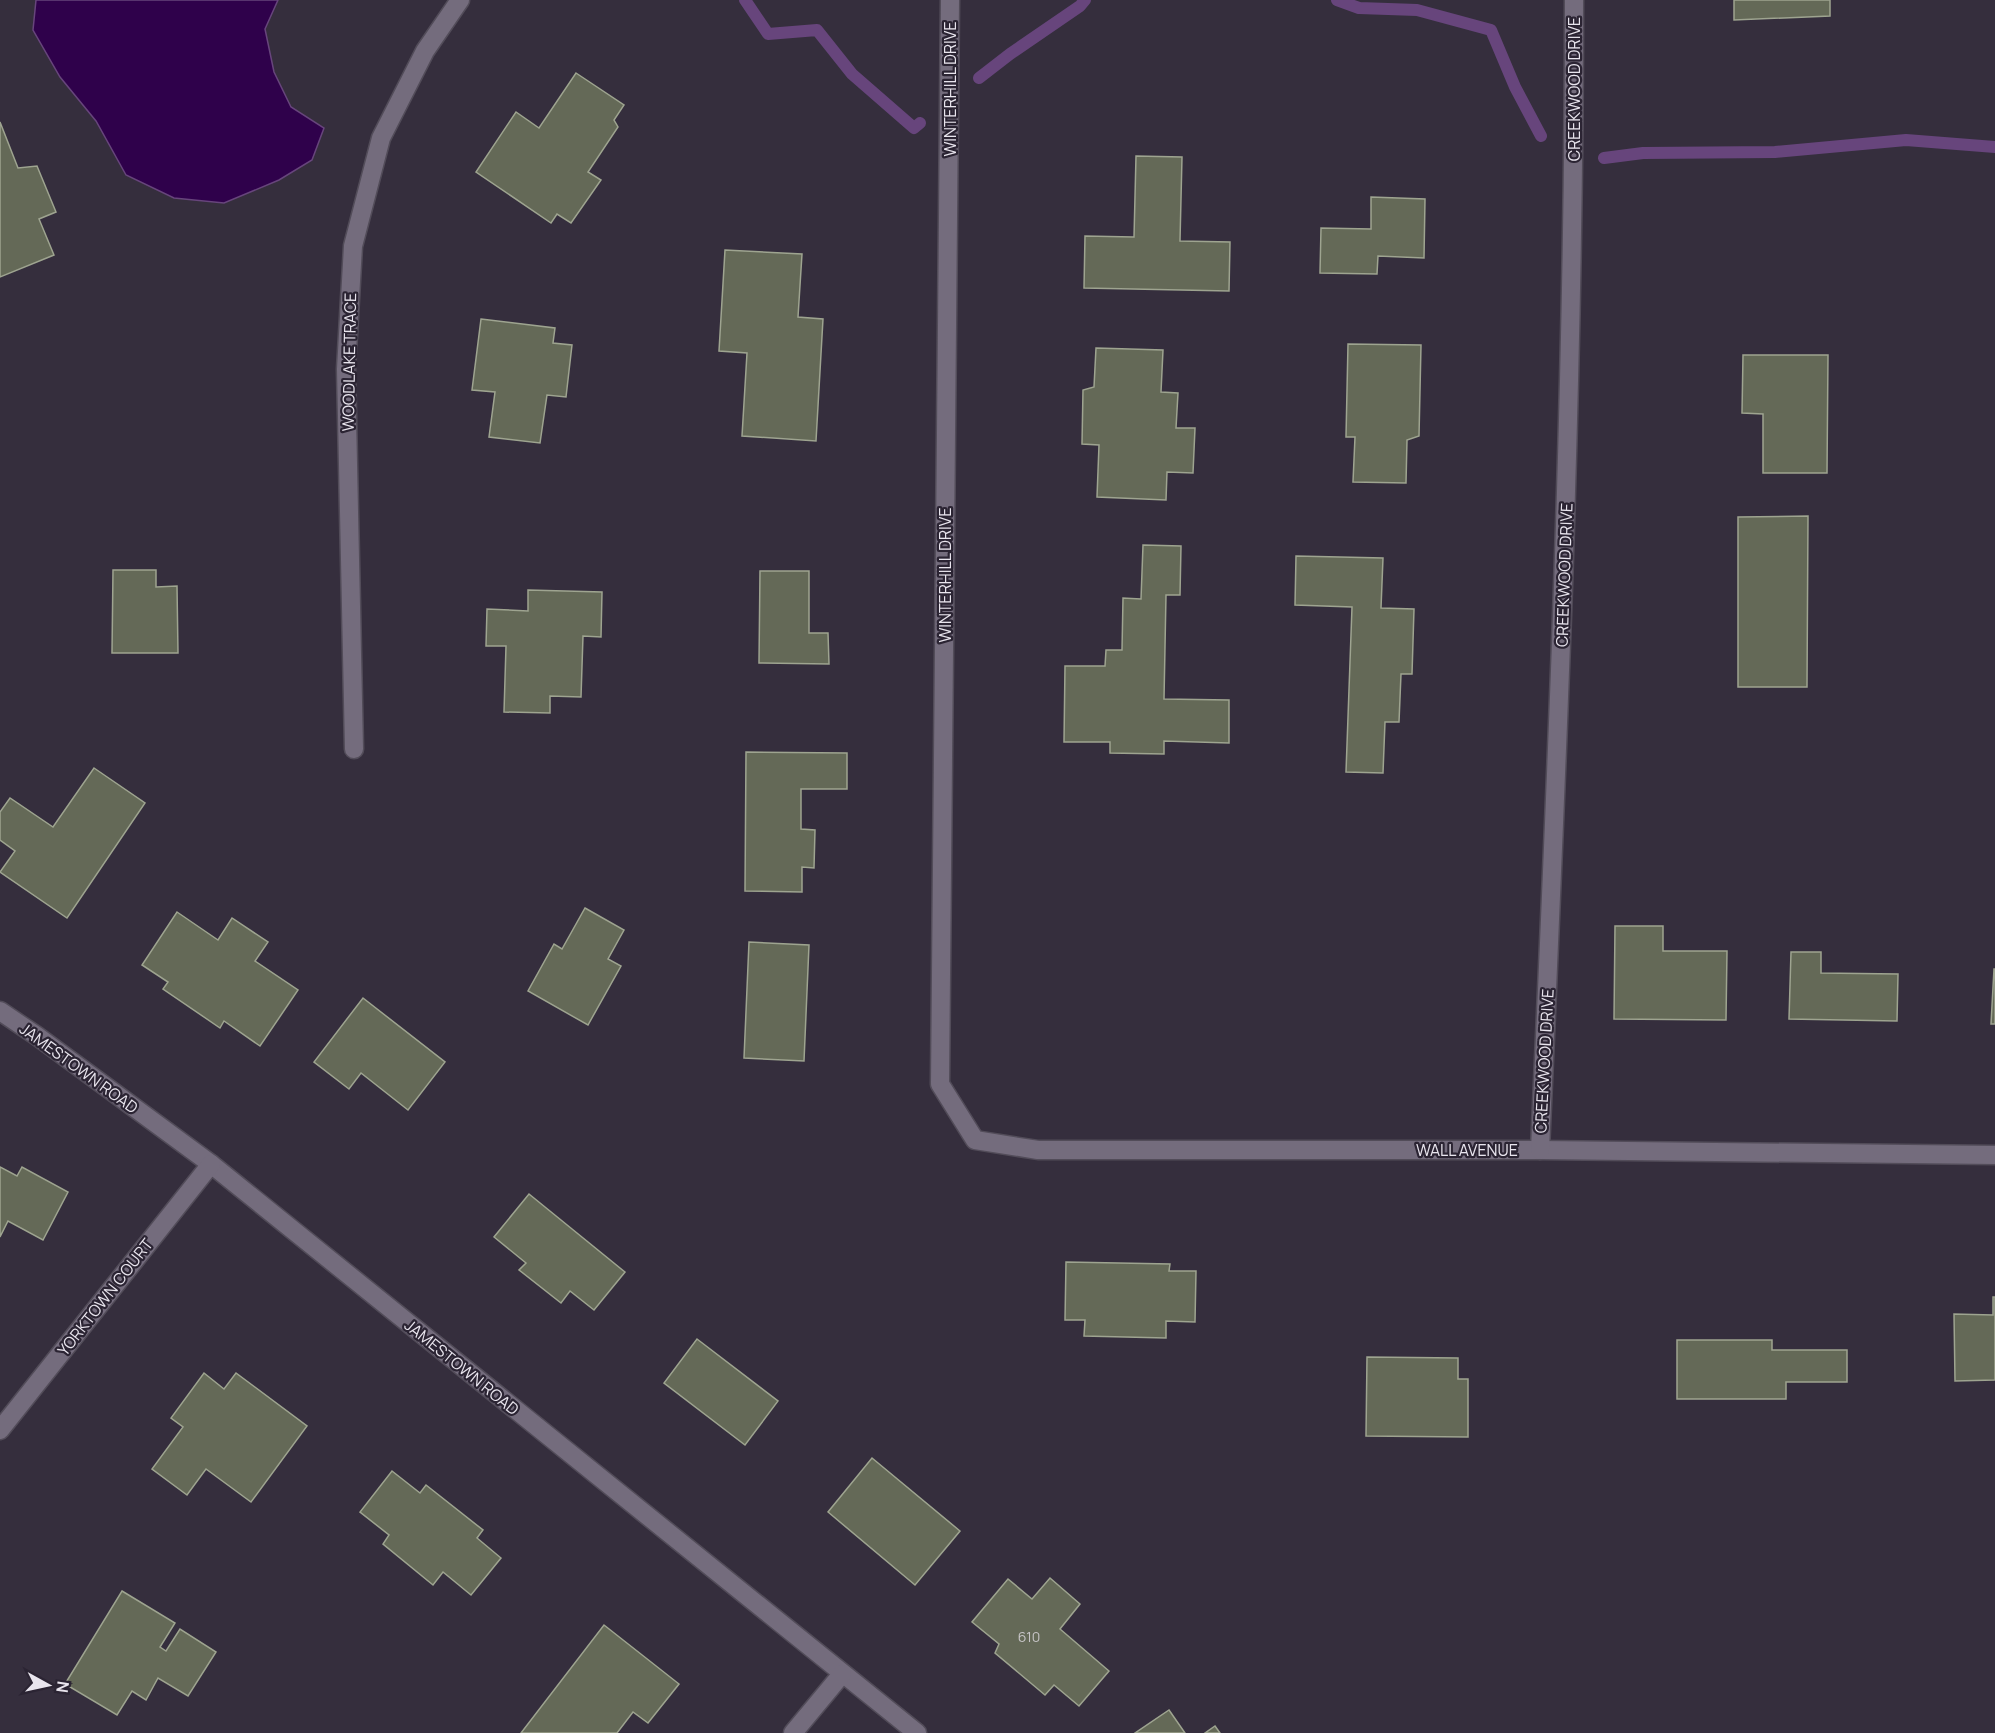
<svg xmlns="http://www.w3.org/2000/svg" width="1995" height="1733" font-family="Manrope,sans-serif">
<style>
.water{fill:#2f014b;stroke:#67457c;stroke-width:1.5}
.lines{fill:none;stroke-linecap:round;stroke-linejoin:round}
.stream{stroke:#67457c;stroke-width:12}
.building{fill:#646957;stroke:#9ea490;stroke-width:1.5}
.minor-casing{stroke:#524c59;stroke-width:21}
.minor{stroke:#746c7d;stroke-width:18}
.labels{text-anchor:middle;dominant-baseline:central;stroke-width:4.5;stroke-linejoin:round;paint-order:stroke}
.number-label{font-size:14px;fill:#c8c6c8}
.street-label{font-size:16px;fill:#e9e5ee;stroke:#2b2433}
</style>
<rect width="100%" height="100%" fill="#352e3d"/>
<path class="water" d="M36,0h242l-13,29 9,43 17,35 33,21 -12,32 -33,20 -55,23 -50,-5 -48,-23 -30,-54 -36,-44 -27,-47z"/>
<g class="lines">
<g class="stream">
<path d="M745,0l23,34 49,-4 35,44 62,54 6,-5"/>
<path d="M1337,0l22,8 58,2 74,20 24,57 26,49"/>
<path d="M979,78l31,-24 70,-48 5,-6"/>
<path d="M1604,158l39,-5 132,-1 131,-12 89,7"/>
</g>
</g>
<g class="building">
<path d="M1734,0h96v16l-96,4z"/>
<path d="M576,73l48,32 -10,15 4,7 -30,45 13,8 -30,43 -14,-9 -6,9 -75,-51 40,-60 23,16z"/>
<path d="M0,122l18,46 19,-2 19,46 -17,7 15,36 -54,22z"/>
<path d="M1136,156l46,1 -2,84 50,1 -1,49 -145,-3 1,-52 49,1z"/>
<path d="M1371,197l54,2 -1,59 -46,-2 -1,18 -57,-1 1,-45 50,1z"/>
<path d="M725,250l77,4 -4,63 25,2 -7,122 -74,-5 5,-83 -28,-2z"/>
<path d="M481,319l74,9 -2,15 19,2 -6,52 -19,-2 -7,48 -51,-6 6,-45 -23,-2z"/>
<path d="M1348,344l73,1 -2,91 -12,4 -1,43 -53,-1 2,-45h-9z"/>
<path d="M1096,348l67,2 -2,42 17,1 -2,35h19l-2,45 -26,-1 -1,28 -69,-3 2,-52 -17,-1 1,-54 11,-3z"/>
<path d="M1743,355h85l-1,118h-64v-59l-21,-1z"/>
<path d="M1808,516l-1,171h-69v-170z"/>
<path d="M1143,545l38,1 -1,49h-14l-2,104 65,1v43l-65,-2v13l-54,-1v-11h-46l1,-76h40l1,-16h16l1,-52 18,1z"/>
<path d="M1296,556l87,2 -2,50 33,1 -2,65h-11l-2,48h-14l-2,51 -37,-1 6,-165 -57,-2z"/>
<path d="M113,570h43v17l21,-1 1,67h-66z"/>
<path d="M760,571h49v62h19l1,31 -70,-1z"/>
<path d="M528,590l74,2 -1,45 -18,-1 -2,61 -31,-1v17l-46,-1 2,-66h-20l1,-37 41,2z"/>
<path d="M746,752l101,1v36h-46v40l14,1 -1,38 -12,-1v25l-57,-1z"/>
<path d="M94,768l51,35 -78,115 -67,-46 15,-21 -15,-11v-28l10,-14 43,29z"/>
<path d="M585,908l39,22 -16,29 13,7 -33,59 -60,-34 26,-47 8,5z"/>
<path d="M177,912l41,28 14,-22 36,24 -13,19 43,29 -38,56 -36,-25 -4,7 -57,-39 5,-7 -26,-17z"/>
<path d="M1615,926h48v25h64l-1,69 -112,-1z"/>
<path d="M749,942l60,3 -5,116 -60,-3z"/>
<path d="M1791,952h30v21l77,1 -1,47 -108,-2z"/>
<path d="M1994,969h1v55h-4z"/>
<path d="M363,998l82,64 -37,48 -47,-37 -12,16 -35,-27z"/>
<path d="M0,1167l17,9 5,-9 46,25 -25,48 -35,-19 -8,16z"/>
<path d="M529,1194l96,78 -31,38 -24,-19 -9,12 -42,-33 7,-7 -32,-26z"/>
<path d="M1066,1262l104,2 -1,7h27l-1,51 -29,-1v17l-82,-2 1,-16h-20z"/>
<path d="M1993,1297h2v83l-40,1 -1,-67 39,1z"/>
<path d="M697,1339l81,62 -33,44 -81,-62z"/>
<path d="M1677,1340h95v10h75v32h-61v17h-109z"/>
<path d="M1367,1357l91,1v21h10v58l-102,-1z"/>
<path d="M204,1373l20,16 12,-16 71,53 -56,76 -45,-33 -19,26 -35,-26 31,-42 -12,-9z"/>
<path d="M872,1458l88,73 -45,54 -87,-73z"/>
<path d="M392,1471l28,22 6,-8 57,45 -6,8 24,20 -30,37 -28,-23 -10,13 -50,-41 6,-9 -29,-23z"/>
<path d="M1050,1578l30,26 -20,25 49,42 -30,35 -25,-21 -9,10 -50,-42 4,-9 -27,-22 36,-43 24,20z"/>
<path d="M122,1591l53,32 -15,24 6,4 14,-22 36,23 -28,44 -30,-18 -12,22 -14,-9 -15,24 -52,-31z"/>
<path d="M604,1625l75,59 -31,39 -15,-11 -16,21h-96z"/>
<path d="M1169,1710l16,23h-50z"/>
<path d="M1215,1726l5,7h-15z"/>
</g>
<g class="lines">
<g class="minor-casing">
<g id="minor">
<path d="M950,0l-10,1084 35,56 63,10h502l455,5"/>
<path d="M354,749l-8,-380 7,-123 28,-108 44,-87 35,-51"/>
<path d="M0,1011l37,25 174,128 706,569"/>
<path d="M1540,1150c17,-383 34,-766 34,-1150"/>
<path d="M0,1430l211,-266"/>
<path d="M793,1733l49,-59"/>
</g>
</g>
<use href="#minor" class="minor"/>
</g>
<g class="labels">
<g class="number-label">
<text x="1029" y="1636">610</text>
</g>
<g class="street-label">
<text transform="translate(950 89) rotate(-90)">WINTERHILL DRIVE</text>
<text transform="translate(1574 89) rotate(-90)">CREEKWOOD DRIVE</text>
<text transform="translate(349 362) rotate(-89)">WOODLAKE TRACE</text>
<text transform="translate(945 575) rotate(-90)">WINTERHILL DRIVE</text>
<text transform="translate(1564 575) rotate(-88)">CREEKWOOD DRIVE</text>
<text transform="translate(1544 1061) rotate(-87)">CREEKWOOD DRIVE</text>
<text transform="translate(79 1068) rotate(36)">JAMESTOWN ROAD</text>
<text x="1467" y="1150">WALL AVENUE</text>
<text transform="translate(105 1297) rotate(-52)">YORKTOWN COURT</text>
<text transform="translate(462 1367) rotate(39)">JAMESTOWN ROAD</text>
</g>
</g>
<g transform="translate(48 1685) rotate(98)" stroke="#2b2433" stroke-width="4.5" paint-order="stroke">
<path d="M0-4.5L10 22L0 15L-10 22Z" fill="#e9e5ee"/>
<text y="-9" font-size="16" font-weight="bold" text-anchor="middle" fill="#e9e5ee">N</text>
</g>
</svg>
